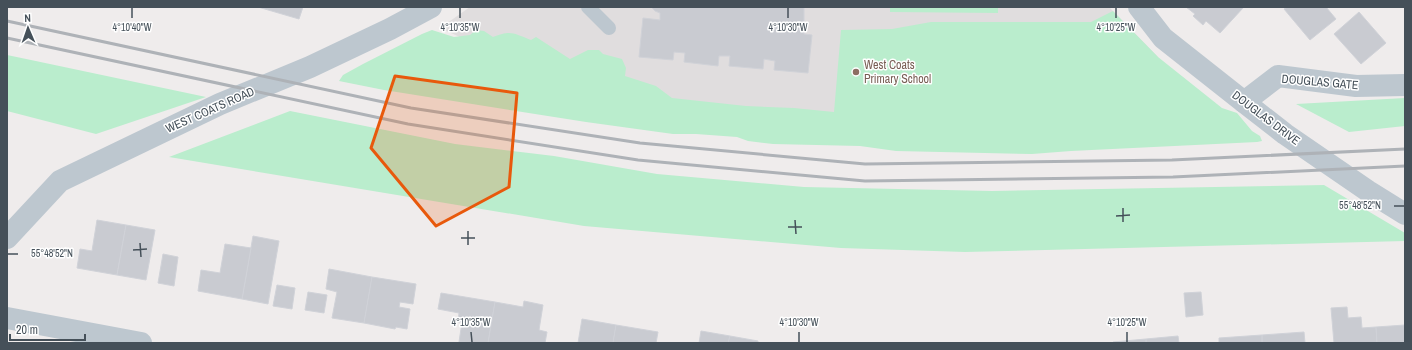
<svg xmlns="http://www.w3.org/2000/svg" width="1412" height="350" font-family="'Archivo Narrow',sans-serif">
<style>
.education{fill:#e0ddde}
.green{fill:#baedcd}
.building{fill:#c9cbd1;stroke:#d0d2d8}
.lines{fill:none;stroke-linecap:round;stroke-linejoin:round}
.service{stroke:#bdc7cf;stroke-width:14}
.minor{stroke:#bdc7cf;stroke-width:22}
.rail{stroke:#aeb2b7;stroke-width:3}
.marked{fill:#e8590c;fill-opacity:0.2;stroke:#e8590c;stroke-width:3;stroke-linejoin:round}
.ticks{fill:none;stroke:#455059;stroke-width:1.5}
.education-dot{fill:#8d6e63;stroke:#fff;stroke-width:1.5}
.labels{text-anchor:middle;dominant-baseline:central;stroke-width:3;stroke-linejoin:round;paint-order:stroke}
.education-label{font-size:12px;fill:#785e54;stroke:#fff;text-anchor:start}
.street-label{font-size:12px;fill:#455059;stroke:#fff}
.ticks-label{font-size:10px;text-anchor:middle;fill:#455059;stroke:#fff;stroke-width:3;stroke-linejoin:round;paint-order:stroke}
</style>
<rect width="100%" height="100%" fill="#efecec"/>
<path class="education" d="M470,7h639l49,50 16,57 -88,2h-273l-245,-30 -128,-58z"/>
<g class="green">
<path d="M890,7h108v6l-108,-1z"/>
<path d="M1113,11l45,46 64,51 15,5 15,18 8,5 2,5 -5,1 -186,9 -39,3 -136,-3 -36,-5 -87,-2 -25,-3 -11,-4 -41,-3h-23l-87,-12 -202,-32 -45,-9 4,-6 20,-11 59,-30 10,-4 22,7 16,-2 6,-5 8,1 9,6c18,-7 20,-4 38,3l5,-3 34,22 18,-9h11l4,4 19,5 4,9 -1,8 31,10 16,12 74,8 48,2 40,4 7,-82 51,-1 39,-7h160z"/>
<path d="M7,55l24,5 175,37 -110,37 -89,-23z"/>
<path d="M1405,98v28l-56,6 -53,-28z"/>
<path d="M290,111l165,33 99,12 103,18 147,13 188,4 332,-6 81,48v8l-440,11 -124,-4 -257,-22 -415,-69z"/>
</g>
<g class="building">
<path d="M258,7h45l-4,12z"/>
<path d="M651,7h153v27l8,1 -4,38 -34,-3 1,-9 -11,-2 -1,10 -34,-3 1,-10h-11l-1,10 -34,-4 1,-9 -11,-1 -1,8 -34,-3 4,-39 17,2v-7l-5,-2z"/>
<path d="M1186,7h56l1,1 -23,25 -14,-12 -3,4 -10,-9 2,-2z"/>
<path d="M1287,7h39l10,12 -26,21 -26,-31z"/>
<path d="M1359,12l27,31 -25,21 -27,-30z"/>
<path d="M97,220l29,5 -9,50 -40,-7 3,-19 12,2z"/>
<path d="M126,225l29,5 -9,50 -29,-5z"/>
<path d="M253,236l26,5 -11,63 -26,-5z"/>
<path d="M225,244l26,4 -9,51 -44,-8 3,-21 19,3z"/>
<path d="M163,254l15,3 -4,29 -16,-3z"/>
<path d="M329,269l43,8 -8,46 -32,-5 5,-26 -11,-3z"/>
<path d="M372,277l44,7 -3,20 -13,-2 -1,5 11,2 -3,20 -11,-2 -1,2 -31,-6z"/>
<path d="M277,285l18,3 -3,21 -19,-3z"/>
<path d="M308,292l19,3 -3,18 -19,-3z"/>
<path d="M1201,292l2,23 -17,2 -2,-24z"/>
<path d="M441,293l54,9 -7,41 -29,-1 3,-20h-4l1,-9 -21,-4z"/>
<path d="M524,301l19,4 -4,25 8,2 -2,11h-57l7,-41 28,5z"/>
<path d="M1347,307l1,11 13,-1 1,11 14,-1 1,16h-43l-3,-35z"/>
<path d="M582,319l34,6 -3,18h-35z"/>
<path d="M616,325l42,7 -2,11h-43z"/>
<path d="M1405,325v18h-28l-1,-16z"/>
<path d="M701,331l29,5 -2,7h-29z"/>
<path d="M1304,332l1,11h-43v-8z"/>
<path d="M1262,335v8h-43v-5z"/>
<path d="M730,336l28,5v2h-30z"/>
<path d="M1178,336l1,7h-33v-4z"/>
<path d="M1146,339v4h-32l-1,-1z"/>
</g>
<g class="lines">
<path class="service" d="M588,7l21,21"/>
<g class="minor">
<path d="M1139,7l24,31 81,64 41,32 83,57 37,23"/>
<path d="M1244,102l34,-26 78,10 49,-1"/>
<path d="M7,238l53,-57 160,-77 90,-37 80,-38 41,-22"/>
<path d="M7,318l134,25"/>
</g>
<g class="rail">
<path d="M7,21l404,87 229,35 225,21 307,-4 233,-11"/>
<path d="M7,38l401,86 230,36 227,21 308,-4 232,-11"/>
</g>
</g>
<path class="marked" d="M395,76l122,17 -8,94 -73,39 -65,-78z"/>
<path class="ticks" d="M132,8v10M460,8v10M788,8v10M1116,8v10M1394,206h10M1123,208v14M1116,216l14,-1M795,220l1,14M788,227h14M468,231v14M461,238h14M140,243l1,14M133,250l14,-1M8,254h10M471,332l1,10M799,332v10M1127,332v10"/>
<circle class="education-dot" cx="856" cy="72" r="4"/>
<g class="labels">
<g class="education-label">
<text x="864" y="65">West Coats<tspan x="864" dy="14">Primary School</tspan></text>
</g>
<g class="street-label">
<text transform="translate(1320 82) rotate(5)">DOUGLAS GATE</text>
<text transform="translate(210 110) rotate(-24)">WEST COATS ROAD</text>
<text transform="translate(1266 118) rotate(37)">DOUGLAS DRIVE</text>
</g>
</g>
<g class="ticks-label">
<text x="132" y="31">4°10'40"W</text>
<text x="460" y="31">4°10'35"W</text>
<text x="788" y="31">4°10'30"W</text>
<text x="1116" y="31">4°10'25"W</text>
<text x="1360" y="209">55°48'52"N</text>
<text x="52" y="257">55°48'52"N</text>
<text x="471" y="326">4°10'35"W</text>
<text x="799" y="326">4°10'30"W</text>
<text x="1127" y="326">4°10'25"W</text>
</g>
<rect width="1412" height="350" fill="none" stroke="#455059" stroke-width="16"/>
<g transform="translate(28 28) rotate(358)" stroke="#ffffff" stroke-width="3" paint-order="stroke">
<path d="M0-3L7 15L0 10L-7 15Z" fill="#455059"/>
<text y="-6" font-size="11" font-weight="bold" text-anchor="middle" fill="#455059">N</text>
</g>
<path d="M10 334v6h75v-6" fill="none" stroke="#455059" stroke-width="2"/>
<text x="16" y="334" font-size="12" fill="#455059" stroke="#ffffff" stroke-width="3" paint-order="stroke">20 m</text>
</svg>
